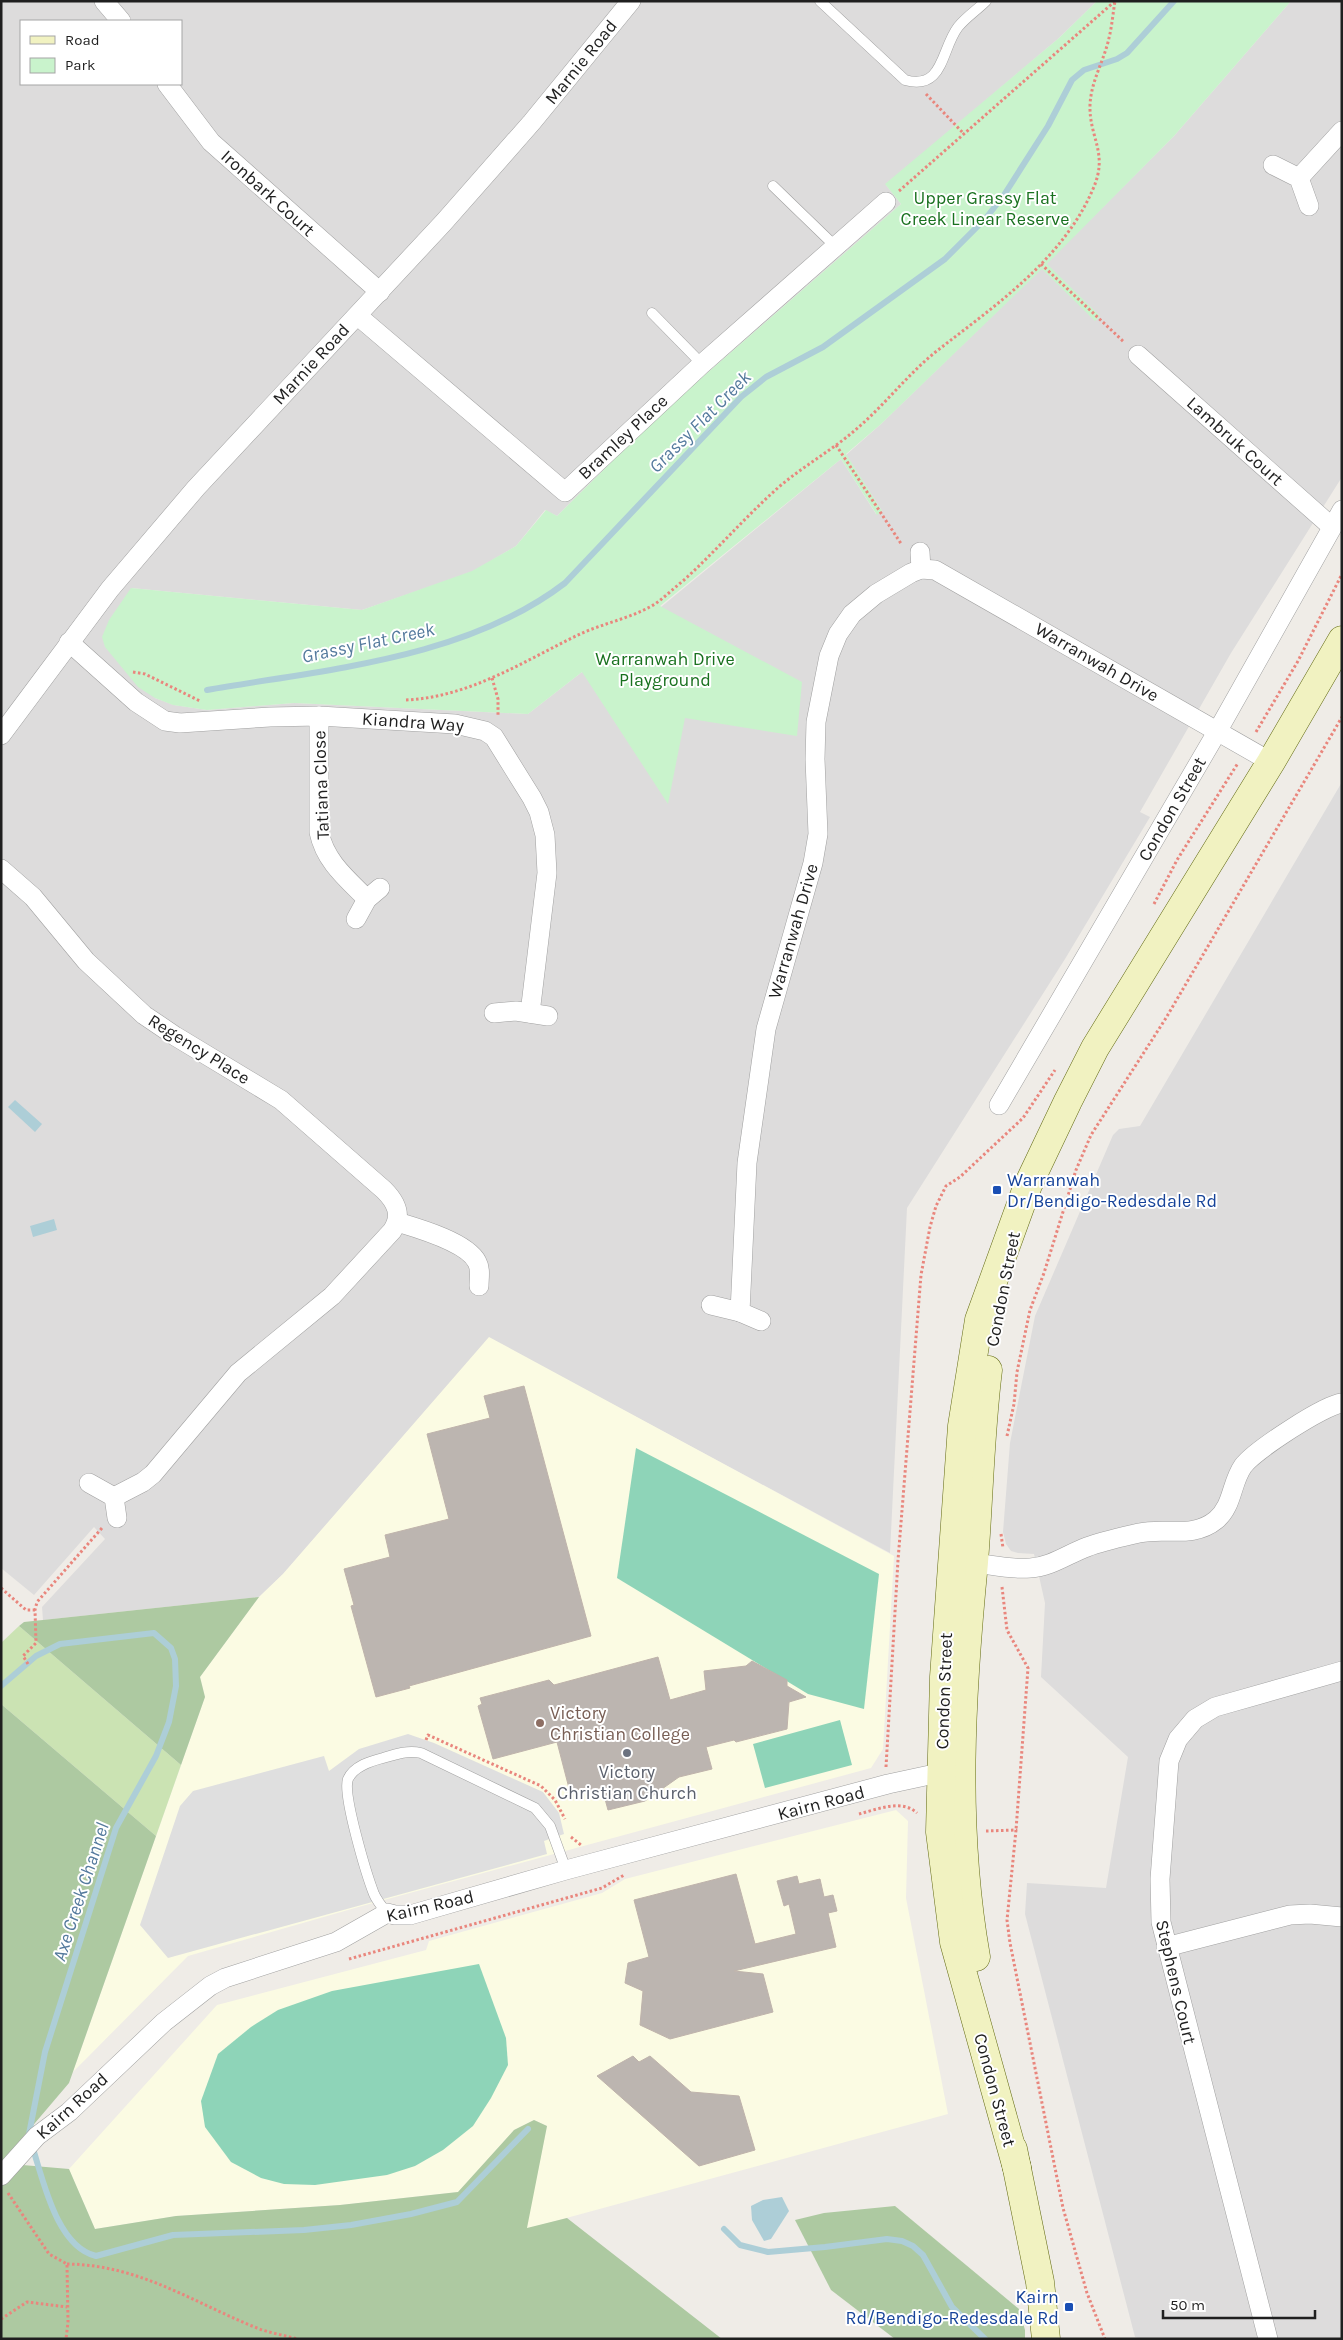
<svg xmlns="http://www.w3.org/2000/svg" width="1343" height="2340" font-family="Karla,sans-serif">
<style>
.residential{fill:#dddcdc;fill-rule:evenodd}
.education{fill:#fbfbe3}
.grass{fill:#cbe3b3}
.forest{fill:#adc9a1}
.park{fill:#c9f3cc}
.pitch{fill:#8ed4b8}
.parking{fill:#dfdfdf}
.water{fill:#adced7}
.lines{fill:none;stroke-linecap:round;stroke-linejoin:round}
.stream{stroke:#adced7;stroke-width:6}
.building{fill:#bcb5b0;stroke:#bfb3ab}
.service-casing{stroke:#a0a0a0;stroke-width:11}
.minor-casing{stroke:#a0a0a0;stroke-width:20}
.secondary-casing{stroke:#626a12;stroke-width:29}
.path{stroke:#e9867d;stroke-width:3;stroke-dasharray:2.5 2.5;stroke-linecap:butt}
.service{stroke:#fff;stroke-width:10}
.minor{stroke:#fff;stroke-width:19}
.secondary{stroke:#f1f2c1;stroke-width:28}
.transit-dot{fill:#1a4fb4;stroke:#fff;stroke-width:2}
.education-dot{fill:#8d6e63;stroke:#fff;stroke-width:2}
.worship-dot{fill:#6b7280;stroke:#fff;stroke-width:2}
.labels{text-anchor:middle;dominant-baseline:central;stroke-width:4;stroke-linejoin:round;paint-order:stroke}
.street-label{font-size:18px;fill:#1f1f1f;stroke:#fff}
.park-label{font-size:18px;fill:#19711f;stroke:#fff}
.transit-label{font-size:18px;fill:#164399;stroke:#fff;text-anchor:start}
.education-label{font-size:18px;fill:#785e54;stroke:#fff;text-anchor:start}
.worship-label{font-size:18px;fill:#5b616d;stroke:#fff}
.water-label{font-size:19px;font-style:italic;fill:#547a9d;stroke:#fff}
</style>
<rect width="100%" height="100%" fill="#efece7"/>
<g class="residential">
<path d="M1,1h1096l-38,37 -173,147 15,19 -242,211 -102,101 -12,-6 -29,36 -44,26 -110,38 -231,-22 24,110 19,7 33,5 87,-7 234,11 54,-42 259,-213 35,55 6,-3 -36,-56 35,-31 161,-156 54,52 3,-4 -53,-52 128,-128 117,-135h51v476l-111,176 -91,159 10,5 -85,142 -158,249 -17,345 -401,-215 -206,236 -24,23 -216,23 -1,-13 63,-68 -11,-12 -60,68 -33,-27zM21,21h160v63h-160z"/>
<path d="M1342,782v1557h-199l-8,-2 -110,-423 2,-31 79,5 22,-131 -87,-80 4,-74 -11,-49 -16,-1 -7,-2 -5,-7 -3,-12 7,-89 25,-127 78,-181 6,-6 21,-3z"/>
</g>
<g class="education">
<path d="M489,1337l405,219 -11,193 -12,19 -509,138 -174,50 -115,116 132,-375 -5,-20 59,-80 24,-23z"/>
<path d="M896,1810l12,11 -2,77 42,216 -422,115 21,-103 -13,-6 -20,10 -56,62 -118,13 -164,11 -81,13 -26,-60 148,-164 209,-55 3,-9 173,-48 23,-14z"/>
</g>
<path class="grass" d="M19,1626l162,139 -25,71 -155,-132v-61z"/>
<g class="forest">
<path d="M259,1597l-59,80 5,20 -24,68 -162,-139 5,-4z"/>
<path d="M1,1704l155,132 -87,247 -51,60 -7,21 58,5 26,60 81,-13 164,-11 118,-13 56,-62 20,-10 13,6 -20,102 40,-10 155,121h-721z"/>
<path d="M895,2206l124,103 6,21v9h-130l-64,-49 -36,-70 29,-7z"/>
</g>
<path class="park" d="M1097,1h194l-117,135 -127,128 53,52 -5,5 -53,-52 -161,155 -35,30 36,57 -5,4 -36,-56 -181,147 142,76 -5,54 -112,-18 -17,86 -86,-132 -54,42 -234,-11 -87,7 -34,-5 -18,-7 -17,-11 -33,-40 -3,-10 7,-17 22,-32 231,22 110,-39 44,-25 30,-36 11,6 102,-101 242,-211 -16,-20 174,-146z"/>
<g class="pitch">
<path d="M636,1448l243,126 -15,135 -56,-15 -191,-116z"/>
<path d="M840,1720l12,45 -87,23 -12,-44z"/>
<path d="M479,1964l27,74 2,27 -17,33 -18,28 -30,24 -28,16 -28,9 -72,10 -31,-1 -23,-6 -30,-16 -26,-35 -4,-26 17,-47 33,-27 27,-17 54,-19z"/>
</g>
<path class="parking" d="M408,1734l26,9 109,49 16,21 5,21 -20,7 3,13 -379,104 -28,-33 40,-119 13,-15 131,-35 5,15 30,-22z"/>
<g class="water">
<path d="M15,1100l27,24 -7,8 -27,-25z"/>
<path d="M54,1219l3,11 -24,7 -3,-11z"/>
<path d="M782,2197l7,14 -18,28 -7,2 -12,-21 -1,-14 12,-6z"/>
</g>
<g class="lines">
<g class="stream">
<path d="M207,690c120,-21 259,-31 358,-107l176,-186 25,-20 57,-30 122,-88 41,-41 18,-23 44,-69 24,-46 12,-10 33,-11 10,-6 47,-52"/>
<path d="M1,1686l35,-30 24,-12 94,-11 17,15 4,11 1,27 -7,36 -13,34 -40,72 -71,224 -16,82"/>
<path d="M34,2152c10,32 24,95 62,104l77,-21 131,-5 47,-5 60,-11 46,-12 71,-73"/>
<path d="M724,2229l16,16 28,7 57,-5 62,-8 15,2 11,5 10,9 29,52 33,32"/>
</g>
</g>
<g class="building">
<path d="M524,1386l67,250 -182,50 1,2 -34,9 -25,-91 3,-1 -10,-36 46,-12 -5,-22 64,-16 -22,-85 63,-16 -6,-22z"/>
<path d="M658,1657l12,43 36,-10 -2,-19 42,-5 6,-5 35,19v6l19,11 -17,5 -2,27 -51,13 -2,-2 -28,7 6,22 -33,8 -34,24 -37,9 -6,-22 -13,4 -2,-5 -17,5 -13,-50 -64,17 -15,-53 4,-2 -2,-6 69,-18 5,5z"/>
<path d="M736,1874l19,70 41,-10 -7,-30 -5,2 -7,-25 20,-5 2,8 21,-5 4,18 9,-2 4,16 -9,2 8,34 -102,24 29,3 10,38 -103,27 -30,-14 3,-34 -18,-8 3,-20 21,-6 -15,-57z"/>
<path d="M633,2056l6,6 11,-6 41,36 48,4 16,54 -56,16 -102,-90z"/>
</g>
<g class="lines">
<g class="service-casing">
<g id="service">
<path d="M820,1l85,79c39,11 36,-31 53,-53 8,-10 19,-17 28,-26"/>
<path d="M773,186l62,60"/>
<path d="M652,313l50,51"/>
<path d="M387,1913c-5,-6 -10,-12 -13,-19 -7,-18 -32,-100 -26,-115 6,-13 23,-18 35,-21 13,-4 25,-8 38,-5l114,55 15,18 16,44"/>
</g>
</g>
<g class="minor-casing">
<g id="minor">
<path d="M104,1l17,20"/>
<path d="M167,84l44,58 169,150"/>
<path d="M1273,165l26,13 10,28"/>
<path d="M1299,178l43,-47"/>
<path d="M358,316l207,176 137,-128 184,-162"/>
<path d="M1138,355l194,172"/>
<path d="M920,552l1,17"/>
<path d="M69,642l67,60 29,19 15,2 90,-6 49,-1 136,8 30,7 9,6 38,61 7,14 6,23 2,38 -17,140"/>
<path d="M319,716v116c6,29 27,46 48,67"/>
<path d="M1,735l109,-146 86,-101 248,-266 88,-100 99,-121"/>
<path d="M1,869l32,28 53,64 58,54 31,21 106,64 103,90c12,12 19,25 8,41l-60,65 -94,77 -85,101 -10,8 -29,15"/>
<path d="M356,919l11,-20 13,-11"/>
<path d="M494,1013l22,-2 32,5"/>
<path d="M999,1105l218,-373 125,-222"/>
<path d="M397,1222c20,6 70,20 80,40 4,7 2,16 2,24"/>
<path d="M711,1305l29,7"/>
<path d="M761,1321l-21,-9 7,-149 19,-134 47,-166 5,-29 -3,-75 1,-37 13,-66 9,-22 14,-20 24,-20 35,-21 10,-4 14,1 336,192"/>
<path d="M89,1483l25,14 3,21"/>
<path d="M974,1563c18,2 38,7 56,5 21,-1 38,-14 57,-21 16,-6 35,-10 52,-14 26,-6 54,6 77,-13 17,-14 15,-37 27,-54 11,-15 81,-61 99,-63"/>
<path d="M1166,1947l124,-32 20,-1 32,3"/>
<path d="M1,2176l36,-40 32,-24 95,-90 46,-36 15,-8 111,-36 51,-29 8,2h15l156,-45 322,-86 65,-14"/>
<path d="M1268,2339l-107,-417 -1,-43 9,-118 9,-22 17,-20 20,-12 127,-36"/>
</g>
</g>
<g class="secondary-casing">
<g id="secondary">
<path d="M976,1957c-23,-130 -15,-264 -2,-395 5,-64 6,-128 14,-192"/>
<path d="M1013,2149l27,133 6,57"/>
<path d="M1017,2168l-63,-226 -14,-110 4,-155 18,-251 17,-106 49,-135 40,-84 27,-53 176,-286 71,-122"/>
</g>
</g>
<g class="path">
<path d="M926,94l38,40"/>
<path d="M899,191l215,-189"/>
<path d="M1041,264l83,78"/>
<path d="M836,445l66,100"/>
<path d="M133,672l12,2 55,27"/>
<path d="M492,678l6,21v18"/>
<path d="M406,700c64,-3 118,-39 174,-66 24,-11 52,-16 75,-30 10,-7 19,-16 29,-24 33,-30 62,-64 96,-94 26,-22 56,-38 81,-61 27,-24 49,-53 77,-75 58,-45 125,-91 155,-161 16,-36 -4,-51 -3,-84 1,-24 14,-44 19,-67 3,-12 4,-25 6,-37"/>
<path d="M1256,732l42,-71 44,-87"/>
<path d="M1154,904l23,-44 61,-97"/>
<path d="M1007,1436l7,-32 3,-32 13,-62 14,-37 32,-103 15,-35 75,-117 176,-301"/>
<path d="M1001,1534l2,14"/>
<path d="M1002,1587l5,43 21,38 -12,162"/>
<path d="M1,1588l25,22h9"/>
<path d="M28,1664l-5,-8 13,-13 -1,-33 2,-8 65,-74"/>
<path d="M426,1740l2,-5 113,51 14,14 10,19"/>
<path d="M886,1767l12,-207 23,-285 9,-48 6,-21 10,-20 14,-9 63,-59 32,-48"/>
<path d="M859,1814c19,-5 43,-15 58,-1"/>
<path d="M986,1831l30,-1 -9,90 3,23 53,265 24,85 18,46"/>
<path d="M571,1837l10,8"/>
<path d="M349,1959l253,-71 22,-13"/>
<path d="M8,2193l41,61 18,10 1,58 -2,17"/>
<path d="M67,2264c73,1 125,38 190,64 12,5 27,7 40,11"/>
<path d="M1,2319l26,-17 40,5"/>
</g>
<use href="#service" class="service"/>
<use href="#minor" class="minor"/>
<use href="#secondary" class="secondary"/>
</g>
<g class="transit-dot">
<rect x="992" y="1185" width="10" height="10" rx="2.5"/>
<rect x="1064" y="2302" width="10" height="10" rx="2.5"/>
</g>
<circle class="education-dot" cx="540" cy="1723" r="5"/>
<circle class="worship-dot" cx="627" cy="1753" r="5"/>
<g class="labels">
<g class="street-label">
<text transform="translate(581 62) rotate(-51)">Marnie Road</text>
<text transform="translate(268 193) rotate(42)">Ironbark Court</text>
<text transform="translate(311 364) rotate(-47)">Marnie Road</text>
<text transform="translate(623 437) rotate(-43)">Bramley Place</text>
<text transform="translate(1235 441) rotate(42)">Lambruk Court</text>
<text transform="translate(1097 662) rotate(30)">Warranwah Drive</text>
<text transform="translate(413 722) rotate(4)">Kiandra Way</text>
<text transform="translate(321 785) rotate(-92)">Tatiana Close</text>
<text transform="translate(1172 809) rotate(-60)">Condon Street</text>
<text transform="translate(793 931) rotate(-74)">Warranwah Drive</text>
<text transform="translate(199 1049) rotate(32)">Regency Place</text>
<text transform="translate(1003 1289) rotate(-79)">Condon Street</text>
<text transform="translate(944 1691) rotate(-88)">Condon Street</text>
<text transform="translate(821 1803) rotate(-15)">Kairn Road</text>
<text transform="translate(430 1906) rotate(-13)">Kairn Road</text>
<text transform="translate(1176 1982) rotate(77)">Stephens Court</text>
<text transform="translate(995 2090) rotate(75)">Condon Street</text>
<text transform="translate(72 2106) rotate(-42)">Kairn Road</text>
</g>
<g class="park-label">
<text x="985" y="198">Upper Grassy Flat<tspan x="985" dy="21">Creek Linear Reserve</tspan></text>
<text x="665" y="659">Warranwah Drive<tspan x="665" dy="21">Playground</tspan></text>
</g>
<g class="transit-label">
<text x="1007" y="1180">Warranwah<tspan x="1007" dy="21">Dr/Bendigo-Redesdale Rd</tspan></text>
<text x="1059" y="2297" text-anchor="end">Kairn<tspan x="1059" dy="21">Rd/Bendigo-Redesdale Rd</tspan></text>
</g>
<g class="education-label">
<text x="550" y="1713">Victory<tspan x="550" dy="21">Christian College</tspan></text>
</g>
<g class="worship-label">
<text x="627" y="1772">Victory<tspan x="627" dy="21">Christian Church</tspan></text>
</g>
<g class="water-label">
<text transform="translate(700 422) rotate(-45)">Grassy Flat Creek</text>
<text transform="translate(368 643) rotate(-12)">Grassy Flat Creek</text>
<text transform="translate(81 1892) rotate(-72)">Axe Creek Channel</text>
</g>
</g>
<rect width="1343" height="2340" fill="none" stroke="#1f1f1f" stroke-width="5"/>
<rect x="20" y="20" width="162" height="65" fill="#ffffff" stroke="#a5a5a5"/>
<rect x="30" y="36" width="25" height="8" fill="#f1f2c1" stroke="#a5a5a5"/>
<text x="65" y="45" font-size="15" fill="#1f1f1f">Road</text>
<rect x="30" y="58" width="25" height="15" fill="#c9f3cc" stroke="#a5a5a5"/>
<text x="65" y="70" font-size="15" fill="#1f1f1f">Park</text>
<path d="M1163 2310v8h152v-8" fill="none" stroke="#1f1f1f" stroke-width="2.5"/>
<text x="1170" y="2310" font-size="15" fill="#1f1f1f" stroke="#ffffff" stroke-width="4" paint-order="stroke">50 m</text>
</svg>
